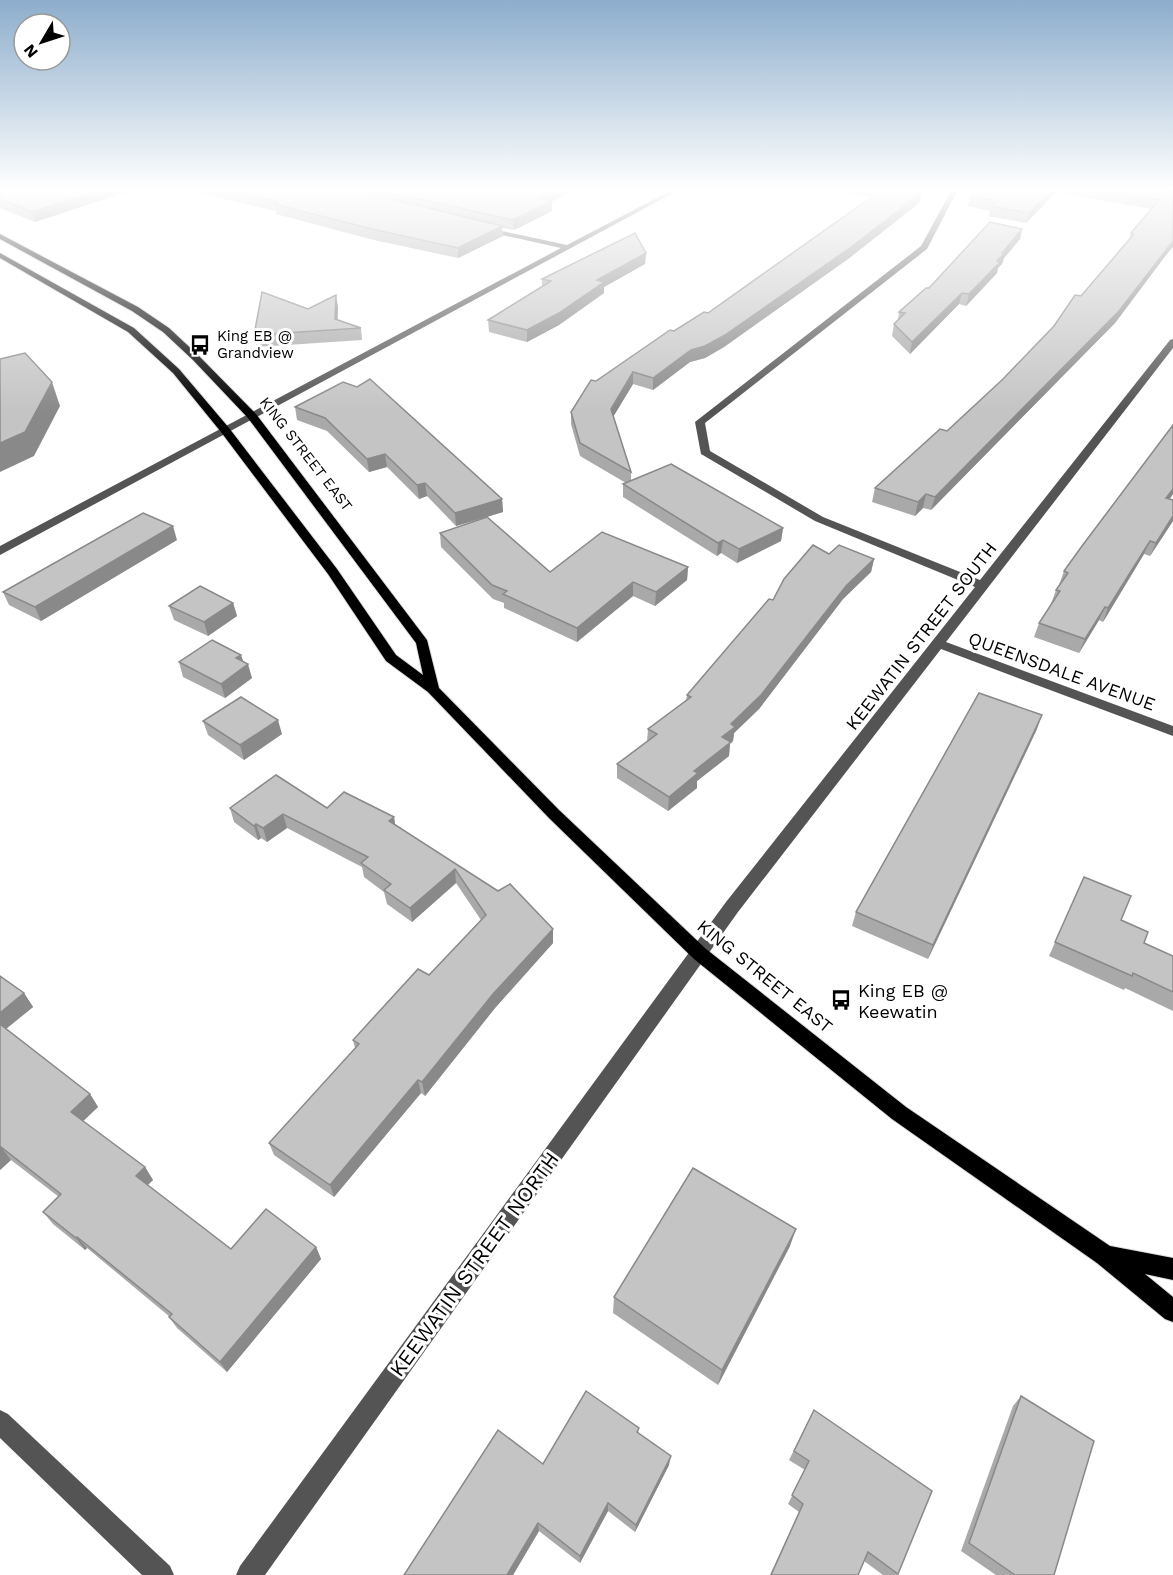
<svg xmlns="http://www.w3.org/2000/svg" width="1173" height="1575" font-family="'Work Sans',sans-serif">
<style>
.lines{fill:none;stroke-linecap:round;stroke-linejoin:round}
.major-casing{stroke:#dbdbdb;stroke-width:2}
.minor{fill:#545454;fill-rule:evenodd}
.major{fill:#000;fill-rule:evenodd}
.wall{fill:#a9a9a9}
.shaded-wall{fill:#898989}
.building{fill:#c4c4c4;stroke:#898989;stroke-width:1.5}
.labels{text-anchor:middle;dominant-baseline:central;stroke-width:6;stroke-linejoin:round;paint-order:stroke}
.far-poi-label{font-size:15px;fill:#000;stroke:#fff;text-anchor:start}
.far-street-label{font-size:15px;fill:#000;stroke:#fff}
.street-label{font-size:18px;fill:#000;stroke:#fff}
.poi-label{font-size:18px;fill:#000;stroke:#fff;text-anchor:start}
.near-street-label{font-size:21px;fill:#000;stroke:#fff}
</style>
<rect width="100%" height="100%" fill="#fff"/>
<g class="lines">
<g class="major-casing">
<path id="major" d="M0,234l138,73 31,21 30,28 57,58 171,226 12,48 120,122 147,139 200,158 204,139 63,12v22l-28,-6 28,23v25l-8,-3 -68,-56 -205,-144 -198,-160 -145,-141 -121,-126 -42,-31 -58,-87 -107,-142 -48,-59 -45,-41 -128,-74v-5l134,75 45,41 50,59 108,141 59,86 27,20 -7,-32 -168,-225 -55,-58 -30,-28 -31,-21 -132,-72z"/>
</g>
<g class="minor">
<path d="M670,191h7l-677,364v-9l561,-298 -82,-18v-4l88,19z"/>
<path d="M951,191h6l-30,58 -222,174 5,28 113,66 157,63 190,-240 3,-1v9l-227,294 227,84v10l-232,-87 -203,263 -473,663h-29l4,-9 486,-664 249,-315 -160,-66 -114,-67 -6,-32 226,-176z"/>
<path d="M0,1410l8,4 162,152 4,9h-32l-142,-137z"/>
</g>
<use href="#major" class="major"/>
</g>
<g class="wall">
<path d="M0,191h129l-94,31 -35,-14z"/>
<path d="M191,191h384l-23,10v10l-38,19 -12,-2 1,8 -45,22 -84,-18 -98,-26v-3z"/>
<path d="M834,191h77l10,2 -2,10 -71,56 -124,88 -19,11 -15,4 -37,28 -20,-6 -20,33 18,55v9l152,47 -2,13 -44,22 -16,-10 -4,3 -94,-59v-13l3,-1 -46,-27 -9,-32v-12l25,-31 78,-50 34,-18 163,-116z"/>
<path d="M979,191h194l-10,68 -48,64 -184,187 -8,-2 -8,8 -43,-14 3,-14 72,-57 56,-52 51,-53 27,-30 48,-56 2,-7 20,-24 -95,-17 -30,31 -38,-7 2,-5 -22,-5 2,-10z"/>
<path d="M1022,229l-2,10 -16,19 -2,6 -4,4 -1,5 -31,33 -7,-2 -49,50 -18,-18 2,-12 4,-4 1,-8 30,-24z"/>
<path d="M646,253l-1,11 -41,23v6l-45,32 -32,17 -38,-10 -1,-12 54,-33v-8z"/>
<path d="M338,307l-1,13 24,8 1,12 -105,7 -3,-12 54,-26z"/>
<path d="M343,382l159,117 1,13 -16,5 63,55 138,-5 -1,13 -32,26 -22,-10 -56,46 -73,-34v-5l-11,-4 -52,-52 -1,-14 43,-15 -27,8 -29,-30 -8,3 -32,-32 -18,5 -42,-41 -30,-11 -2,-13z"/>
<path d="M1173,425v69l-3,5 3,1v21l-23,35 -6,-2 -41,68 -4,-2 -20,33 -45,-16 5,-14 13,-19h-1l5,-14 3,-5 5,-14z"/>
<path d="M177,540l-136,81 -32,-16 -6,-13z"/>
<path d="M829,554l45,5 -3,13 -28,27 -84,110 -25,24 -1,8 -3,2 -1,13 -32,25v7l-29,23 -51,-33v-14l30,-22 1,-13 38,-29 1,-5 86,-95z"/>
<path d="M233,603l4,13 -29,20 -34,-16 -5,-14z"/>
<path d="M179,662h64l9,16 -27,20 -42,-21z"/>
<path d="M203,721l79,13 -38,26 -36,-25z"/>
<path d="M1037,729l-109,230 -76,-33 4,-14z"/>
<path d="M230,808h97l67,9 1,7 158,105v14l-58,65 -70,88 -4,-3 -87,104 -60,-42 -5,-12 86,-95 -2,-8 76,-65 52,-55 -25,-37 -44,39 -25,-18 -3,-12 -20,-15 -2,-10 -75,-39 -20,14 -6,-4 -3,2 -24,-18z"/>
<path d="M1084,877l37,43 23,23 29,13v55l-48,-23 -1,2 -75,-34z"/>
<path d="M0,976l24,17 9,14 -27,22 84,65 8,13 -15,14 62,46 8,13 -6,5 84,64 85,-2 5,12 -94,113 -50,-44 -8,-11h1l-83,-69 -2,2 -32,-26 -10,-12 16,-15 -48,-37 -11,10z"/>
<path d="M790,1246l-72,139 -105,-72 1,-16z"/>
<path d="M1021,1396l33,179h-58l-35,-24 52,-145z"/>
<path d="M814,1410l84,164 -1,1h-14l-19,-14 -6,14h-88l29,-63 -11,-8 17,-34 -16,-10z"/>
<path d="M639,1428l-1,5 31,32 -34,67 -27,-21 -28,52 -41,-32 -26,44h-109l139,-111z"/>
</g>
<g class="shaded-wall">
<path d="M97,191h32l-94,31 -3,-10z"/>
<path d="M554,191h21l-23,10v10l-38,19 -1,-10 25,-22z"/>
<path d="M1051,191h6l-31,32 3,-10z"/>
<path d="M921,193l-2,10 -71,56 -124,88 -19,11 -15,4 -37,28v-12l38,-28z"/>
<path d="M502,226l1,10 -45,22v-10z"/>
<path d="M1022,229l-2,10 -16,19 -2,6 -4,4 -1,5 -31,33 3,-12z"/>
<path d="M1173,241v6l-10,12 -48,64 -184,187 4,-13z"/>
<path d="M646,253l-1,11 -41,23v6l-45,32 -32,17v-12l70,-50z"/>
<path d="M962,293l-3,11 -49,50 2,-12z"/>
<path d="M336,295l2,12 -1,24 -2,-12z"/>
<path d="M633,372v12l-23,38 1,-13z"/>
<path d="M52,382l8,24 -26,50 -34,16v-29z"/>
<path d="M385,454l2,13 -18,5 -2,-13z"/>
<path d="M425,483l2,13 -8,3 -2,-14z"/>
<path d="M1173,489v5l-12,17 5,-13z"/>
<path d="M926,494l-3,14 -8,8 3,-14z"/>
<path d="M502,499l1,13 -47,14 -1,-13z"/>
<path d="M1173,516v5l-23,35 6,-13z"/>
<path d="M173,526l4,14 -136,81 -6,-14z"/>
<path d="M783,528l-2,13 -44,22 2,-14z"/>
<path d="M723,540l-2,13 -4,3 1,-13z"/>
<path d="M1150,541l-6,13 -41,68 5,-14z"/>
<path d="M874,559l-3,13 -28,27 -84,110 -25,24 -1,8 -3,2 -1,13 -32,25v7l-29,23 1,-14 25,-26 28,-34 9,-13 115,-138z"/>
<path d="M688,567l-1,13 -32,26 1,-14z"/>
<path d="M633,582v14l-56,46v-14z"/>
<path d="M233,603l4,13 -29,20 -4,-14z"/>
<path d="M1105,607l-6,13 -20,33 6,-14z"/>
<path d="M241,655l4,11 3,-2 4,14 -27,20 -4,-14 15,-26z"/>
<path d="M1042,715l-5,14 -109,230 5,-14z"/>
<path d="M278,720l4,14 -38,26 -4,-15z"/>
<path d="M283,814l4,14 -20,14 -4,-14z"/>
<path d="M394,817l2,14 -7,-10z"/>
<path d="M256,824l5,14 -3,2 -4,-14z"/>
<path d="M455,869l1,14 -44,39 -2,-14z"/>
<path d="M553,929v14l-58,65 -70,88 -3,-14 71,-88z"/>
<path d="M24,993l9,14 -31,25 -2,-3v-16z"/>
<path d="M418,1080l3,13 -87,104 -4,-12z"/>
<path d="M90,1094l8,13 -19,18 -8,-13z"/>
<path d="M1,1147l10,13 -11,10v-22z"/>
<path d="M145,1167l8,13 -9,9 -8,-13z"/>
<path d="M796,1229l-6,17 -72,139 4,-15z"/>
<path d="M77,1237l10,11 -2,2 -9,-12z"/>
<path d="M316,1247l5,12 -94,113 -7,-10z"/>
<path d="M671,1456l-2,9 -34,67 1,-7z"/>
<path d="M608,1503v8l-28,52v-7z"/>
<path d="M538,1523l1,8 -26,44h-6z"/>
</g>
<g class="building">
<path d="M7,191h90l-65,21 -32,-13v-6z"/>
<path d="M230,191h129l143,35 -44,22 -86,-19 -98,-25 4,-2z"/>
<path d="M384,191h170l-16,7 14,3 -39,19z"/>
<path d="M880,191h31l10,2 -71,55 -125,87 -20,11 -14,4 -38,28 -20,-6 -22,37 20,63 -51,-29 -9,-31 20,-32 5,1 74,-51 4,1 30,-19 4,1z"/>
<path d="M979,191h72l-22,22 -38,-7 6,-5 -27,-5z"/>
<path d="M1108,191h65v50l-54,70 -184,186 -9,-3 -8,8 -43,-14 65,-59 7,2 56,-52 51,-53 21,-31 6,1 53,-62 -3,-1 28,-33z"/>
<path d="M990,222l32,7 -20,24h3l-8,8 3,1 -31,32 -7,-1 -50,49 -18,-18 11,-11 -6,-1 27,-24h3z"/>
<path d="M635,233l11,20 -49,27 7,2 -45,31 -32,17 -39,-10 63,-39 -9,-2z"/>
<path d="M262,292l46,17 28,-14 -1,24 26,9 -107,7z"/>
<path d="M25,353l27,29 -27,50 -25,11v-84z"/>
<path d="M370,379l132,120 -47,14 -30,-30 -8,2 -32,-31 -18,5 -42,-41 -30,-11 48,-25 14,5z"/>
<path d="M1173,425v64l-7,9 7,2v16l-17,27 -6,-2 -42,67 -3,-1 -20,32 -46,-16 21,-32 -4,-1 12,-17 -4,-2 18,-25z"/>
<path d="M671,464l112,64 -44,21 -16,-9 -5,3 -95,-59z"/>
<path d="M143,513l30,13 -138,81 -32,-15z"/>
<path d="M487,517l63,55 52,-40 86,35 -32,25 -23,-10 -56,46 -74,-34 4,-3 -15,-6 -52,-52z"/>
<path d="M813,545l16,9 10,-9 35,14 -28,27 -85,109 -30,29 4,3 -13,10 9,5 -37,29 4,2 -29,24 -52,-33 40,-30 -9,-5 43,-32 -4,-2 82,-96 4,1 11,-21z"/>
<path d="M200,586l33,17 -29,19 -35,-16z"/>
<path d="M212,640l29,15 -5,3 12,6 -27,20 -42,-22z"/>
<path d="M979,693l63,22 -109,230 -77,-33z"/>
<path d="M241,697l37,23 -38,25 -37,-24z"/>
<path d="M276,775l51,33 17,-16 50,25 -5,4 109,70 12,-7 43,45 -60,65 -71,88 -4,-2 -88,105 -61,-42 90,-99 -6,-4 65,-71 11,6 57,-60 -31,-46 -45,39 -26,-18 7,-6 -30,-21 7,-6 -85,-43 -20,14 -7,-4 -2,2 -24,-18z"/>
<path d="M1084,877l47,19 -10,24 27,12 -4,11 29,13v36l-40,-19 -1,3 -77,-34z"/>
<path d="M0,976l24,17 -24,20z"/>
<path d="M0,1024l90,70 -19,18 74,55 -9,9 95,73 35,-40 50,38 -96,115 -51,-45 3,-3 -95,-77 -1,1 -33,-26 18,-18 -60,-47 -1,1z"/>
<path d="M693,1168l103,61 -74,141 -108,-73z"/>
<path d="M586,1391l53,37 -2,4 34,24 -35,69 -28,-22 -28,53 -42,-33 -31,52h-103l94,-145 45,34z"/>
<path d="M1021,1396l73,45 -40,134h-39l-46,-32z"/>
<path d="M814,1410l118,81 -34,83 -30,-22 -10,23h-87l32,-71 -11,-9 17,-34 -15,-10z"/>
</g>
<linearGradient id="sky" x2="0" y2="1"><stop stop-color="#8cadcc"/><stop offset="0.46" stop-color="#fff"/><stop offset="1" stop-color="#fff" stop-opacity="0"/></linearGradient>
<rect width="1173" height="411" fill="url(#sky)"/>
<defs>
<g id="bus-bare" transform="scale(1.62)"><path d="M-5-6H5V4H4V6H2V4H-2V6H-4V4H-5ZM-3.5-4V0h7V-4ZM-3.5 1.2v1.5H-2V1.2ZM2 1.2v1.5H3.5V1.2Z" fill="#000" stroke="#fff" stroke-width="2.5" paint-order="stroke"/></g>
</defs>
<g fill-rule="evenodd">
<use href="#bus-bare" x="200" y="345"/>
<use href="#bus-bare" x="841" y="1000"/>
</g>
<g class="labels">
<g class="far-poi-label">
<text x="217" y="336">King EB @<tspan x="217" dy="17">Grandview</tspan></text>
</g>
<g class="far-street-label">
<text transform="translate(306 454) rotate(52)">KING STREET EAST</text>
</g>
<g class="street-label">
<text transform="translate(921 636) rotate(-52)">KEEWATIN STREET SOUTH</text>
<text transform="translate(1062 671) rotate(20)">QUEENSDALE AVENUE</text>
<text transform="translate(765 976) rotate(39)">KING STREET EAST</text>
</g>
<g class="poi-label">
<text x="858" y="990">King EB @<tspan x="858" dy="21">Keewatin</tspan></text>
</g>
<g class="near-street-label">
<text transform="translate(474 1264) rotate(-54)">KEEWATIN STREET NORTH</text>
</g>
</g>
<g transform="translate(42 42) rotate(231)"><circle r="28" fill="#ffffff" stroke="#999999" stroke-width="1.5"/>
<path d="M0-4.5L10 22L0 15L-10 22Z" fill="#000000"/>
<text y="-9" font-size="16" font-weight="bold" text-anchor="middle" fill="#000000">N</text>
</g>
</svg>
